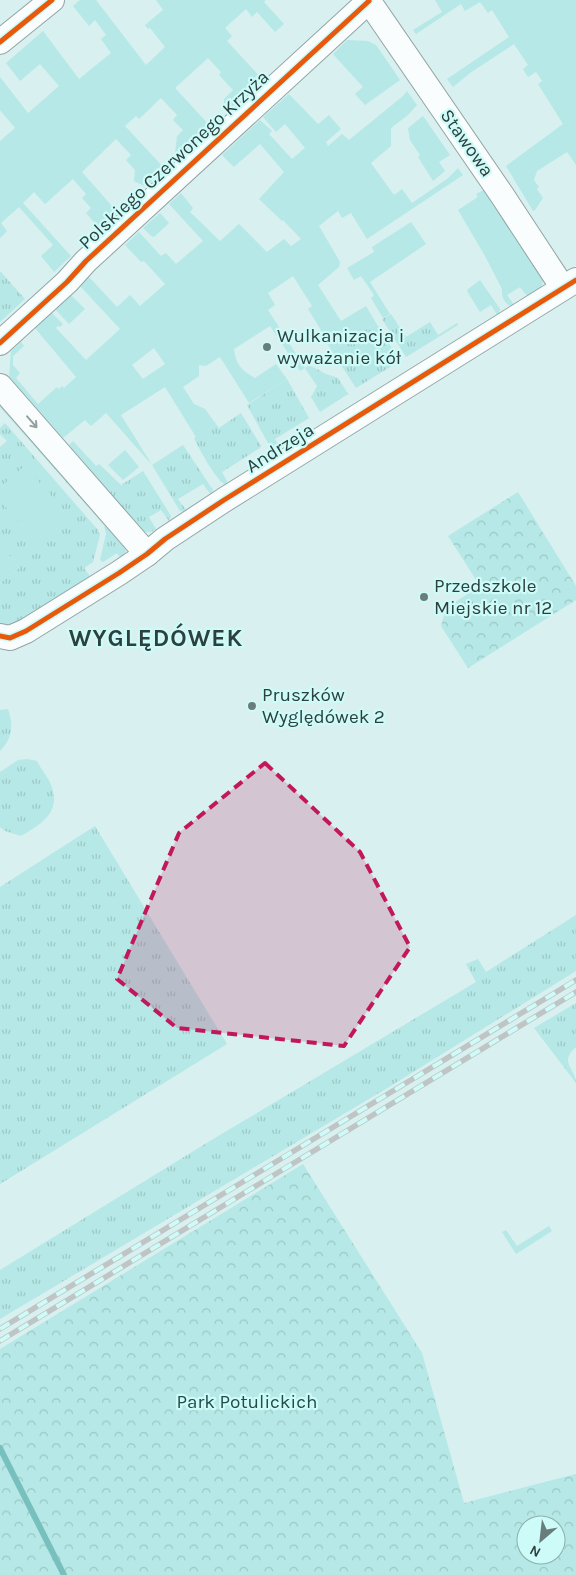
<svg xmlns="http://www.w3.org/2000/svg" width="576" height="1575" font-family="Karla,sans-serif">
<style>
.grass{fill:url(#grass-tufts)}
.park{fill:url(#park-crowns);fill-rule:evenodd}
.garden{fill:#b5e8e6;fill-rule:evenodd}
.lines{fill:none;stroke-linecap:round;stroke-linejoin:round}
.stream{stroke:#78c0bd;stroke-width:6}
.minor-casing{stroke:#92a4a4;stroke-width:26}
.minor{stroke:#f9fdfd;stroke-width:24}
.rail-casing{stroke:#bec5c4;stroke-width:5.5}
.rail{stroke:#cdfbf8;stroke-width:4;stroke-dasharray:11;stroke-linecap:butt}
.cycleway-casing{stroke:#cdfbf8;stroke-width:8}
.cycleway{stroke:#e8590c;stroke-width:5}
.oneway{stroke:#939e9e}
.marked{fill:#c2185b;fill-opacity:0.2;stroke:#c2185b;stroke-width:4;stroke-dasharray:10 6;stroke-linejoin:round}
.poi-dot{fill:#697d7c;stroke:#cdfbf8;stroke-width:2}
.labels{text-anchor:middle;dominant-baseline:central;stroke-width:4.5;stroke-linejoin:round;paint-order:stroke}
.street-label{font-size:19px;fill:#2d3f3e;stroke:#cdfbf8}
.poi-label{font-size:19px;fill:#2d3f3e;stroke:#cdfbf8;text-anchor:start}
.park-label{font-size:19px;fill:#234d4b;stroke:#cdfbf8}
.district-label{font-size:24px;font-weight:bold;letter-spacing:1px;fill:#2d3f3e;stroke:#cdfbf8}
</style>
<defs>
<pattern id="grass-tufts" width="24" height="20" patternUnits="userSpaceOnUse" patternTransform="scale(1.25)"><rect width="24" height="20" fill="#b5e8e6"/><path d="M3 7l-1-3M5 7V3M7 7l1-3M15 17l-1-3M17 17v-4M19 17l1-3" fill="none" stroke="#9cc8c6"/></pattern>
<pattern id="park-crowns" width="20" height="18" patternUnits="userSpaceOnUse" patternTransform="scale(1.25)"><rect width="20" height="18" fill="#b5e8e6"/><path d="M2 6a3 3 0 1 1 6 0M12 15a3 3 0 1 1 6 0" fill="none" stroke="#9cc8c6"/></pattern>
</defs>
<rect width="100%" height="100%" fill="#d8f0ef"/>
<g class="grass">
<path d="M0,271l25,28 -25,23z"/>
<path d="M391,314l15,23 24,-15 8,13 19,-12 1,2 -52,32 -24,-38z"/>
<path d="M376,323l24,38 -44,27 -24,-37z"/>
<path d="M309,365l17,9 12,4 10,16 -28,18 -9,-15 6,-11 -12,-18z"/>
<path d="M287,379l22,39 -34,21 7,12 -3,2 -3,-1 -6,-9h-2l-21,-38z"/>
<path d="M0,393l127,151 -1,7 -5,8 -4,-6 -14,9 -3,-2 6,-26 -2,-9 -104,-118z"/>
<path d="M241,413l20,33 -1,2 -38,24 5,9v5c-10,-4 -28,-37 -33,-48l22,-14 3,4z"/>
<path d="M5,423l93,107 2,5 -7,27 -9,6 8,11 -79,46 -13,-1v-41l19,-15 -19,-24v-44l40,45 -15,-79 -25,22v-41l7,-6 -7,-7v-6z"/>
<path d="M183,445l30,45 -2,5 -8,-11 -25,15 8,11 -2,2 -4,-1 -28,-46z"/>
<path d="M143,471l28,45 -2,5 -8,-11 -12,7 7,12 -5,3h-11l-7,-12 -23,-28z"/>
<path d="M8,709c6,16 4,30 -8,42v-41z"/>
<path d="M27,759l10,2c4,9 11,15 14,24 11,27 -10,39 -30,51l-16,-5 -5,-4v-55l18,-12z"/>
<path d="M95,826l132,218 -227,140v-297z"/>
<path d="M576,915v56l-187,116 -389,232v-49l205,-126 271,-162 -10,-18 12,-5 8,13z"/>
<path d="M576,1003v44c-18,16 0,22 0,36l-42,-55z"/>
</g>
<g class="park">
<path d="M518,492l58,94v14l-108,68 -27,-42 5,-18 34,-22 -32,-50z"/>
<path d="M303,1164l119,189 42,150 112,-29v101h-576v-226zM526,1525h30v30h-30z"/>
</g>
<g class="garden">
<path d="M80,0h16l50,65 19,-18 -15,-19 -2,1 -3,-4 18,-15 -7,-10h110l-2,2 20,22 -9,8 -18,-20 -5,5 -6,-8 -21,19 7,8 -5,5 36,39 -34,30 -5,-6v-5l9,-9 -14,-15 2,-3 -13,-14 -33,30 36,39 -37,34 3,-25 6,-6 -10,-10 4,-5 -16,-17 -22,21 -3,-3 -11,10 40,43 -19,18 -12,-6 1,-11 -9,-10 5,-5 -15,-16 -34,33 36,41 -18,16 -14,-16 5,-5 -9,-10 4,-4 -13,-15 -28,25 -11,-12 -11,11 48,53 -17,16 -13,-16 12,-11 -34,-38 -18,16 6,8 -7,7v-97l15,-13 -15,-18v-33l28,36 31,-27 -19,-22 -20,17 -14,-18 37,-32 36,48 32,-26 -10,-14 5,-4 -11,-15 -6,6 -16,-20z"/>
<path d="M435,0h141v165l-9,-13 -30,19 -3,9 5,7 -2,2 6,9 -8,12 -2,1 -27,-45 57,-42 -25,-40 4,-3 -6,-9 -8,5 -5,-8 5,-4 -14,-21 -44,29 -17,14 -6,-8 62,-42 -17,-27 -4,3 -8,-11 -15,9 -4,-7 -45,30 -3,-4 29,-18z"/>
<path d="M347,40l21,1 8,4 24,35 -35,25 -10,-11 8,-7 -30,-33z"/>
<path d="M407,91l10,14 -9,10 -17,13v18l-20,17 23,32 8,-6 10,14 35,-24 11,-11 5,7 -96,64 -16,-26 -9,5 -4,-7 -19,15 21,36 -1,5 -21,18 23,36 25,-15 10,17 -44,28 -13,-20 2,-1 -13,-21 4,-3 -19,-30 -25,17 7,12 -7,5 37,58 -5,3 -30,-45 -36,23c2,16 7,21 21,29l21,-14 11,15 -38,24 -29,-46 -14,9 -7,-1v11l-16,11 11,17 11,5 11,15 -20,13 -31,-50 -44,28 31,50 -46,-52 -15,13 -6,-6 -22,18 -54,-61 2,-26 10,-9 3,4 -11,10v9l7,8 -4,5 22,26 19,-17 2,2 3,-3 2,2 12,-11 -41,-49 16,-16 12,12 -3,3 -2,-1 -2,2 30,32 34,-31 -40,-43 9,-9 28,30 13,-12 10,11 25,-22 -21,-23 -3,1 -16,-17 14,-13 22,24 5,-3 10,11 27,-23 -34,-37 12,-11 12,15 -3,4 30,29 19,-17 28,28 17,-13 7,7 10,-7 -18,-19 -1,1 -23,-22 25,-27 -24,-28 -26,23 -12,-12 38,-35 12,11 -3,3 23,25 13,-11 -20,-24 -9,8 -13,-15 26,-23 29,30 11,-9 12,14 -15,13 2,4 14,-12 7,6 54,-44zM154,348l11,16 -22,15 -11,-14z"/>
<path d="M423,116l27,39 -11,7 6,9 -12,10 -15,-24 2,-2 -10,-15 -2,-12z"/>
<path d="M487,188l57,89 -3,11 -13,9 -8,-10 -13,8 8,11 -3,1c-7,-3 -11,-10 -10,-18l-17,-33 -27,-46 20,-13 -2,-3z"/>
<path d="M160,213l9,10 -15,14 -3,-1 -8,-8z"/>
<path d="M411,222l15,22 -56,38 20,32 -7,4 -12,-20 3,-3 -13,-19 -7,4 -7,-12 27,-16 -2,-5z"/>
<path d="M480,280l20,29 -2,7 -7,-11 -11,7 -13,-21 1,-2z"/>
<path d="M71,295l14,14 -16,15 -14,-15z"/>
<path d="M73,441l23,25 3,-2 22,21 -11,7 -41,-47z"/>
<path d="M125,450l14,17 -16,13 -15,-15z"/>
<path d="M25,466l46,52 -31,27 -40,-45v-12z"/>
<path d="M0,544l19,24 -19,15z"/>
<path d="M549,1226l3,5 -36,23 -14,-22 4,-2 11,16z"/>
</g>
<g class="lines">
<path class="stream" d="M0,1448l64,127"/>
<g class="minor-casing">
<g id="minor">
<path d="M368,0l134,195 61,93"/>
<path d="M0,42l52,-42"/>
<path d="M0,343l67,-61 19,-21 283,-260"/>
<path d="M0,386l147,168"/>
<path d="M0,636l10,2 16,-7 93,-58 28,-19 18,-15 59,-39 352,-220"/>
</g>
</g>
<use href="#minor" class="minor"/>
<g class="rail-casing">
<g id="rail">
<path d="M0,1329l576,-349"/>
<path d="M0,1341l576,-349"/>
</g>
</g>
<use href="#rail" class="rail"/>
<g class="cycleway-casing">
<g id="cycleway">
<path d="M0,42l52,-42"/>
<path d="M0,343l67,-61 19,-21 283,-260"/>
<path d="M0,636l10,2 16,-7 93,-58 28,-19 18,-15 59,-39 352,-220"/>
</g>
</g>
<use href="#cycleway" class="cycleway"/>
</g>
<defs><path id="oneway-shaft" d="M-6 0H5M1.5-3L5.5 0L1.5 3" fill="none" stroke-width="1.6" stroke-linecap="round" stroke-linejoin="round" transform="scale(1.25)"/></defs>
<use class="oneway" href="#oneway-shaft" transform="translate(32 422) rotate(49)"/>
<path class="marked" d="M265,763l95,89 50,95 -66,99 -167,-18 -60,-49 62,-146z"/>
<g class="poi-dot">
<circle cx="267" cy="347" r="5"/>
<circle cx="424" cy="597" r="5"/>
<circle cx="252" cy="706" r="5"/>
</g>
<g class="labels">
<g class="street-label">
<text transform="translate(467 143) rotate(55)">Stawowa</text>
<text transform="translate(174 160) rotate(-43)">Polskiego Czerwonego Krzyża</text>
<text transform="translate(280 448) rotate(-32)">Andrzeja</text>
</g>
<g class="poi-label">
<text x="277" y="336">Wulkanizacja i<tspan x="277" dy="22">wyważanie kół</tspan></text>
<text x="434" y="586">Przedszkole<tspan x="434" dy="22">Miejskie nr 12</tspan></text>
<text x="262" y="695">Pruszków<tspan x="262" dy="22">Wyględówek 2</tspan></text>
</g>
<g class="park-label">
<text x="247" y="1402">Park Potulickich</text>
</g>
<g class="district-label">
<text x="156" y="638">WYGLĘDÓWEK</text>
</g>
</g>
<g transform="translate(541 1540) rotate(208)"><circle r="24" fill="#cdfbf8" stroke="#8db0ae"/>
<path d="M0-4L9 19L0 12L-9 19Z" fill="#697d7c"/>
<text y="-8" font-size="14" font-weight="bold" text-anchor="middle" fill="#2d3f3e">N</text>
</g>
</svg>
